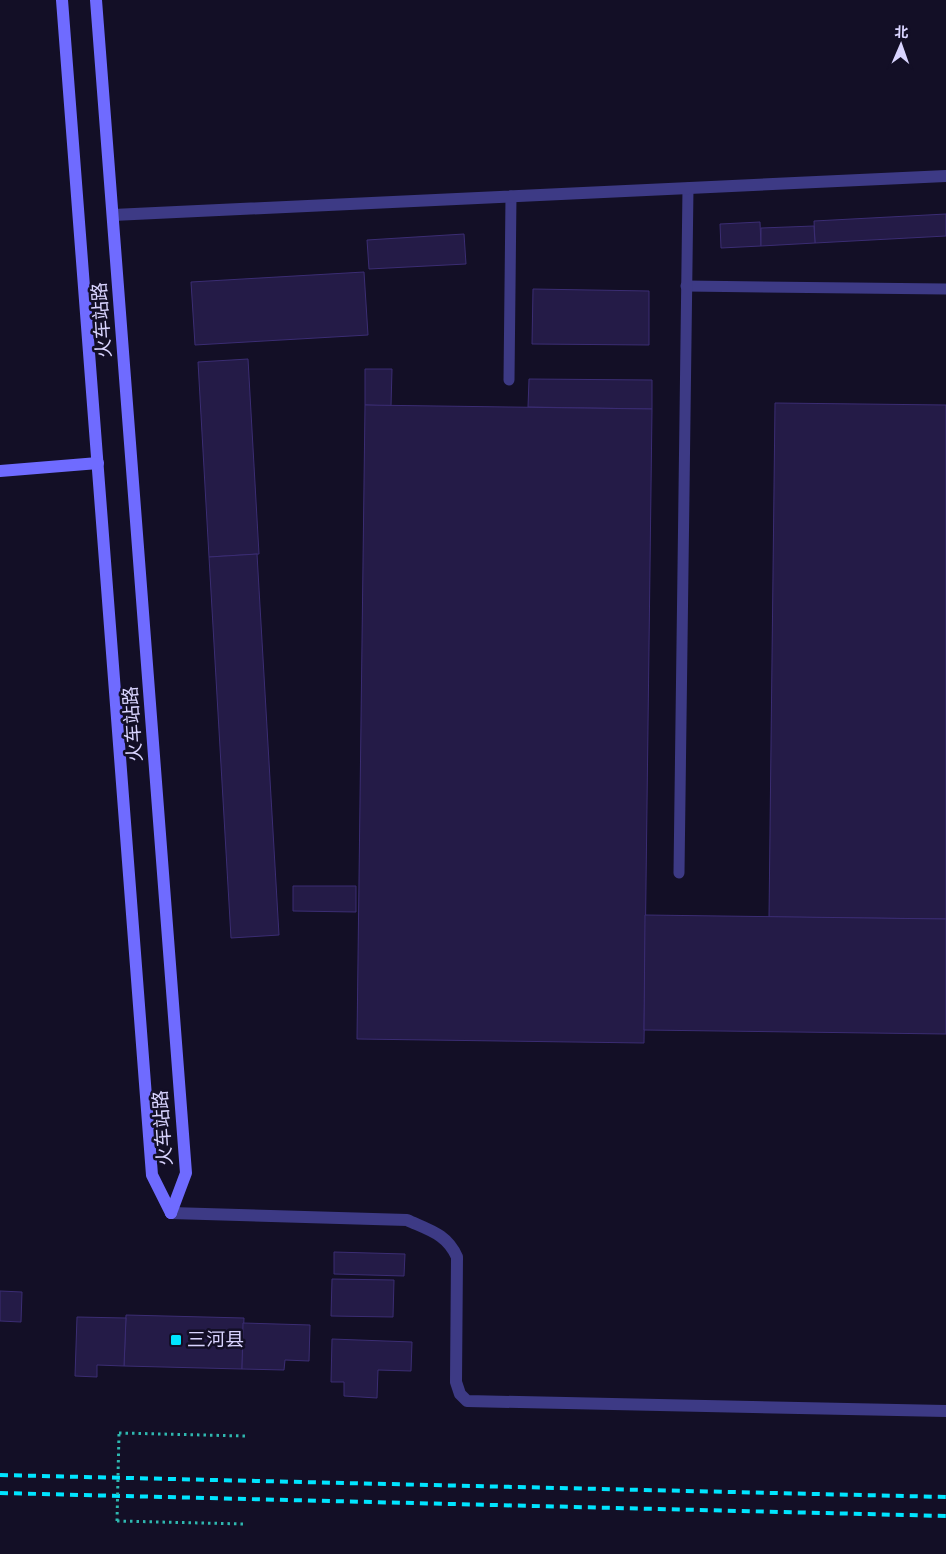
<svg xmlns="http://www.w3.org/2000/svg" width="946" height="1554" font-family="Signika,'Noto Sans SC',sans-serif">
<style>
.building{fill:#241b47;stroke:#3b2d73}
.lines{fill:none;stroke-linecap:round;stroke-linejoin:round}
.path{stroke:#2fb8b0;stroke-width:3;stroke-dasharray:2.5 4;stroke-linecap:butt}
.lane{stroke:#3d3a85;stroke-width:11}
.street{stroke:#3d3a85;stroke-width:12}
.secondary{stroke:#6f6bff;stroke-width:12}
.rail{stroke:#00e5ff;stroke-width:4;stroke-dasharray:8 6;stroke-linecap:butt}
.path-bridge{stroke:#2fb8b0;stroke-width:3;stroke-dasharray:2.5 4;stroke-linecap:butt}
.poi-dot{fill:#00e5ff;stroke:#130f26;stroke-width:2}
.labels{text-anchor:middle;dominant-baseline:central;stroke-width:5;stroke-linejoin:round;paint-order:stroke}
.street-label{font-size:19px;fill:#d9d4ff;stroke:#130f26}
.poi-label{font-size:19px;fill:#d9d4ff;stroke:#130f26;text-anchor:start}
</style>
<rect width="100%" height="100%" fill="#130f26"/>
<g class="building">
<path d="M946,214v22l-131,7 -1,-22z"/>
<path d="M760,222l1,24 -40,2 -1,-24z"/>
<path d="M814,226l1,17 -54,3v-18z"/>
<path d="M464,234l2,30 -97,5 -2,-29z"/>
<path d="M364,272l4,63 -173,10 -4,-63z"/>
<path d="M533,289l116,2v54l-117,-1z"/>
<path d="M248,359l11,195 -50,3 -11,-195z"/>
<path d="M365,369h27l-1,37 -26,-1z"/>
<path d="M529,379l123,1v29l-124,-2z"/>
<path d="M775,403l171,2v514l-177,-2z"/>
<path d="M365,405l287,4 -8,634 -287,-4z"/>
<path d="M257,554l22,381 -48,3 -22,-381z"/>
<path d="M293,886h63v26l-63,-1z"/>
<path d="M645,915l301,4v115l-302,-4z"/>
<path d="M334,1252l71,2 -1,22 -70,-2z"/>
<path d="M332,1279l62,1 -1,37 -62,-1z"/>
<path d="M0,1291l22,1 -1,30 -21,-1z"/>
<path d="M126,1315l118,3 -2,51 -118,-3z"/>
<path d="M77,1317l49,1 -2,48 -27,-1v12l-22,-1z"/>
<path d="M243,1323l67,2 -1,36 -24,-1 -1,10 -42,-1z"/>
<path d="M332,1339l80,3 -1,29 -33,-1 -1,28 -33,-2v-14h-13z"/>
</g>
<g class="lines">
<g class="path">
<path d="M119,1433l126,3"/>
<path d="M117,1521l127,3"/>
</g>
<g class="lane">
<path d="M686,286l260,3"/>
<path d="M509,380l2,-184"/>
<path d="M679,873l9,-685"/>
</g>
<g class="street">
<path d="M113,215l833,-39"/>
<path d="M171,1213l236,7c22,10 40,14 50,37l-1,125 4,12 7,7 479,10"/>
</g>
<g class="secondary">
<path d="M62,0l90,1175 19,38"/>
<path d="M96,0l90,1173 -15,40"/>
<path d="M0,471l98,-8"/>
</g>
<g class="rail">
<path d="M0,1475l946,22"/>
<path d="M0,1493l946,23"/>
</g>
<path class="path-bridge" d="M117,1521l2,-88"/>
</g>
<rect class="poi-dot" x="170" y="1334" width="12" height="12" rx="2.5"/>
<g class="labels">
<g class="street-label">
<text transform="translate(102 320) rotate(-94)">火车站路</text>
<text transform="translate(133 724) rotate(-94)">火车站路</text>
<text transform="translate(163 1128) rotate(-94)">火车站路</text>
</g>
<g class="poi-label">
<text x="187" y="1340">三河县</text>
</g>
</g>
<g transform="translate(901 45) rotate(2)" stroke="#130f26" stroke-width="4" paint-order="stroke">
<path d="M0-4L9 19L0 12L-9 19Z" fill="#d9d4ff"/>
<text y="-8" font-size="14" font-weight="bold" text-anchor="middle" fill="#d9d4ff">北</text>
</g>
</svg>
